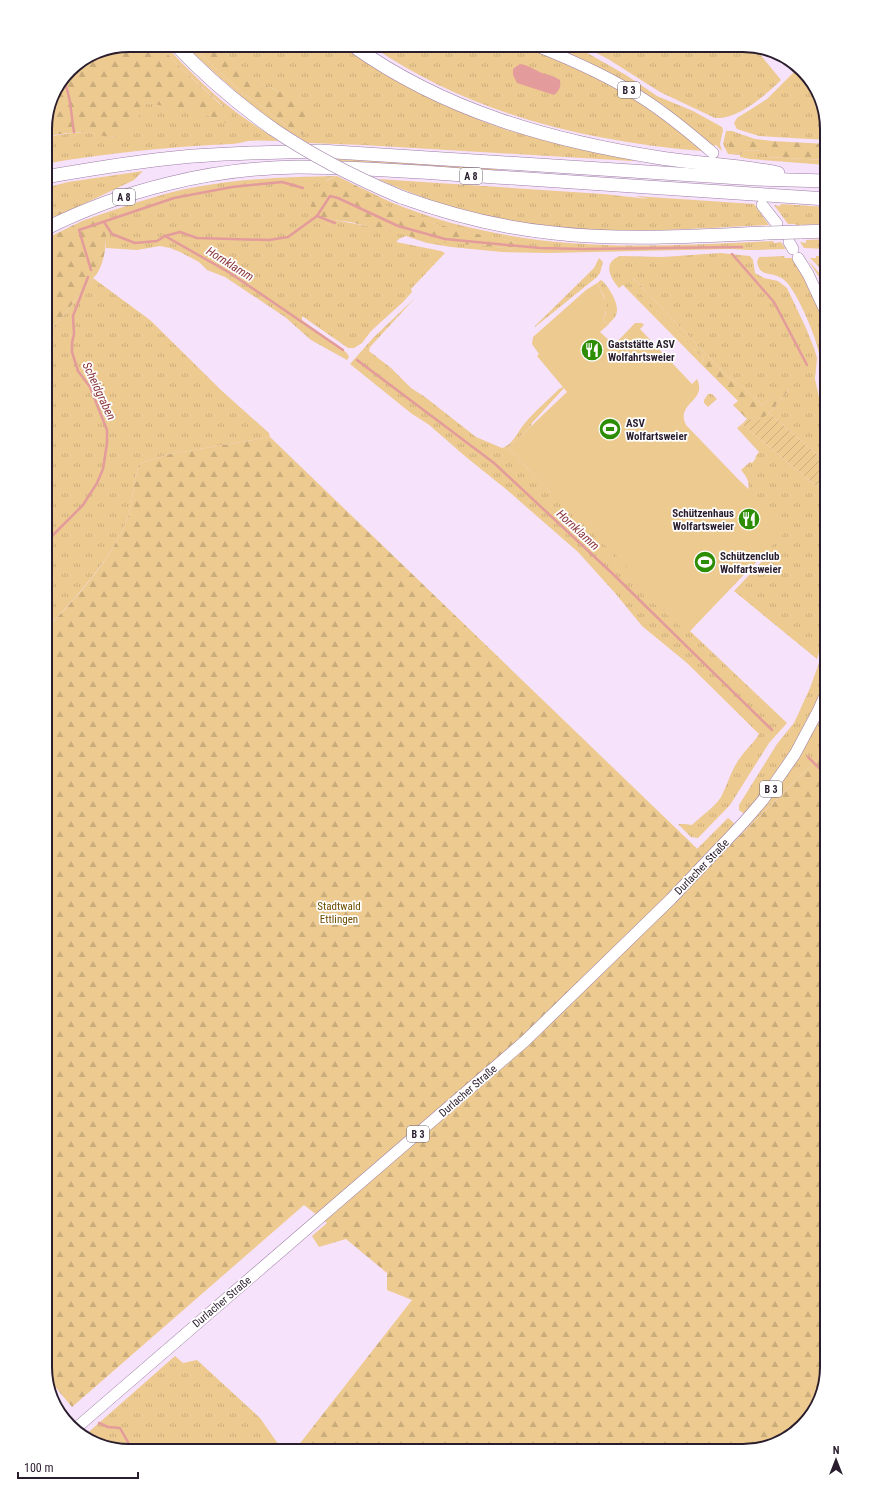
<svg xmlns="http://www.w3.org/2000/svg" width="872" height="1496" font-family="'Roboto Condensed',sans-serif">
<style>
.grass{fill:url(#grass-tufts)}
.forest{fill:url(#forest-firs)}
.garden{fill:url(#garden-furrows)}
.pitch{fill:#edca90}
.water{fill:#e39c9b}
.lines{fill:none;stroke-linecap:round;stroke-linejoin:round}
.stream{stroke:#e39c9b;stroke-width:2.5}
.primary-casing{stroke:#9d7ea4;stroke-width:12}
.highway-casing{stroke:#9d7ea4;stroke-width:14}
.primary{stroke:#fff;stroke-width:11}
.highway{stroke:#fff;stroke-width:13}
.highway-bridge-casing{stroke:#9d7ea4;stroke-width:14;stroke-linecap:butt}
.highway-bridge{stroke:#fff;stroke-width:13}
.labels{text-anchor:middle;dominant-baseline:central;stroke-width:3.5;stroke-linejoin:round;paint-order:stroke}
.shield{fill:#fff;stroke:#6a616c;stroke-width:1}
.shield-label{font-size:10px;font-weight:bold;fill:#2a1d2d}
.poi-label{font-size:11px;font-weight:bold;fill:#2a1d2d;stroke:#fff;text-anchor:start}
.street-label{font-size:11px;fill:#2a1d2d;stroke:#fff}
.park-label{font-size:11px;fill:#6f4e01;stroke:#fff}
.water-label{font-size:12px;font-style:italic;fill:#8a353a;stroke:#fff}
.rim{fill:none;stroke:#2a1d2d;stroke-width:2}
</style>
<defs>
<pattern id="grass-tufts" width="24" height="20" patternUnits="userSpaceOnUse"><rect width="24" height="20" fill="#edca90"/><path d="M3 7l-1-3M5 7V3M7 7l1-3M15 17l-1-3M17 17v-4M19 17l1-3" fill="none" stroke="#cbad7c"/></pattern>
<pattern id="forest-firs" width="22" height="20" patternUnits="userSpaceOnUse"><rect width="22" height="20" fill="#edca90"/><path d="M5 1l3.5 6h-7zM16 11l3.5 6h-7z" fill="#cbad7c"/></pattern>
<pattern id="garden-furrows" width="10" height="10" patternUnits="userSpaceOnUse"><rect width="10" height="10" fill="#edca90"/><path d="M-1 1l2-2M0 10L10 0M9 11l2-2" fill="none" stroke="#cbad7c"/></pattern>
</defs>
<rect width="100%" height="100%" fill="#f6e2fb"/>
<g class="grass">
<path d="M159,45h6c23,25 48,50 75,70 12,9 26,17 38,26 -10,0 -20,-1 -30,0 -6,1 -12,3 -18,3 -60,3 -126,9 -185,20v-27l27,-4 14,-1 27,5 8,-3 18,-19 3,-8 5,-4c26,3 52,7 76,19v-16l-42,-38z"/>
<path d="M185,45h6l47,44 55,41 11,5 -3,-32c-12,-9 -26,-13 -39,-19 -15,-8 -29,-22 -39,-35l1,-4h118l30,20 63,35 47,21 25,9 51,14 76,16 -2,1 -269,-16 -55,-2 -21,-13 -1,1c-36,-26 -69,-55 -101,-86z"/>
<path d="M370,45h150l55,22 57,30 58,41 2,5 10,8c-119,-10 -233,-38 -332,-106z"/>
<path d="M547,45h25l10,5 44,25 31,21 36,15 29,16 1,3 -3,14 2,7 -6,-6 -3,1 -50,-41 -33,-21z"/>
<path d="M581,45h168l5,2 27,33c-15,15 -44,40 -66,38l-55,-26 -52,-33z"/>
<path d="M798,68l20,24 9,37v11l-68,-4 -22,-7 -3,-6 3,-5 30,-19z"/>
<path d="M726,131h6l23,8v2l-23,-1 1,12 8,3 2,-5 22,1v6l62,3v5l-77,-6 -10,-2v-2l-12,-1 -5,-10z"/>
<path d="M337,159l160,9v2l-1,1 -154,-9z"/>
<path d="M143,171l-9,9 -65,31 -24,-1v-22l23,-6z"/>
<path d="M337,176l-10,4 -15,36 154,28 48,5 2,-5 -3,-3c-41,-6 -88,-18 -125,-34 -11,-5 -21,-14 -31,-21 12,5 24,12 36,17 30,12 61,22 93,28 94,21 191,14 287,10l1,2 7,-1 5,7 -35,1 -21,-1 -182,4 -46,-1 -51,-5 -24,-4 -21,-7 -7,3 -3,3 45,9 4,2 -34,36 1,3 -9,10 -32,29 -9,12 -8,5h-6l-46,-32v4l45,33 2,4 -2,3 -36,-20 -26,-23 -60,-40 -18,-7 -8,-8 -19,-10 -10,-4 -10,-2 -23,4 -31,-2c0,-13 1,-24 -10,-32 33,-11 66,-23 100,-29 47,-9 94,-10 141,-11z"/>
<path d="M378,179l225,15 46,5 -14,-3 119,8 15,21c-73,3 -148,10 -222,2 -58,-7 -116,-24 -169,-48z"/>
<path d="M781,204l46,3v17l-31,1 -1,-1h-7l-14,-19 6,1z"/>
<path d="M827,239v10l-23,-1 -4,-6 6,1v-3z"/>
<path d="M720,253l30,3 3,4 2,13 9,5 14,3 9,7 19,40 8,20 3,10 -2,21 12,55v29l-58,-50 20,-23 -10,-4 -16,20 -18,-17 -17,-12 -95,-99 -4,3 75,78 -3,5 -78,-79 -4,3c-10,-11 -16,-26 1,-32l43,1z"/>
<path d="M784,256l1,2h8l25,47 9,24v86c-2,-11 -7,-24 -8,-35 0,-8 3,-14 1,-22 -3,-19 -18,-54 -29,-70 -3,-5 -8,-10 -14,-12 -10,-4 -17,0 -20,-14l2,-5z"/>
<path d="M816,256h8l3,2v22l-8,-13 -9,-9h6z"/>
<path d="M599,258l4,4 -3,11 -3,4 -62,50v-1l59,-58z"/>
<path d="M808,260l12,14 7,11v19l-9,-21 3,-3z"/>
<path d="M93,278l57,42 72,71 47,42 1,4 -100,17 -30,9c-8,17 -6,38 -13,57 -17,42 -52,77 -82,111v-296l14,-14z"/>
<path d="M601,280c7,5 20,26 15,35 -1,3 -6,7 -8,10l-5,-6 3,-7 -1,-14 -8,-15z"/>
<path d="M415,298l-45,49 -1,4 22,17 20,20 14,9 51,40 26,11c11,-3 16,-17 23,-25 10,-12 23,-23 34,-34l4,-2 1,1 -32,35 -2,4 -22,21 43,45 163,112 -24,26 97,92 -18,20 -39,62 -32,33 -7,-1 -13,-13h7l7,1c9,-9 22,-17 29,-28 7,-13 10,-27 19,-39 6,-9 14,-15 19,-24l-72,-71 -45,-37 -27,-33 -37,-41 -71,-62 -41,-33 -38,-33 -16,-10 -62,-50 24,-27z"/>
<path d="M708,394h4l5,5 -9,8 -4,-4v-3z"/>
<path d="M742,424l85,71 -2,3 2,3v127l-10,31 -83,-68 36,-38 -3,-3 12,-12 -31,-47c2,-9 -1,-14 -7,-21l9,-8 2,1 4,-5 -1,-1 4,-5 -22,-24z"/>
<path d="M827,641v37l-15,34 -23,43 -28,40 -15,18h-3l-4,-3v-5l38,-61 17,-21 16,-35z"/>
<path d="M827,702v48l-92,90z"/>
<path d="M728,818l5,4 2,4 -59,61 15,-32z"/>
<path d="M175,1356l8,7 14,-3 63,58 23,33h-159l-41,-14z"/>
</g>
<g class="forest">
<path d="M129,45h30l22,23 51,47 -5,7 -4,1 -11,-6 -20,-6 -45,-8c-5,4 -5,8 -8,13 -4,6 -12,14 -17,18 -11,7 -25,-1 -37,-2 -13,0 -27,2 -40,5v-13l6,-27 19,-28 27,-18z"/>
<path d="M191,45h33l-1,4c10,13 23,24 36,33 17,11 47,12 50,36 1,8 -1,12 -5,17l-11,-5 -55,-41z"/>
<path d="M732,139l23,2v-2l17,2 55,3v16l-62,-3v-6l-22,-1 -2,5 -8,-3 -4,-4v-5z"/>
<path d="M337,176l20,10 30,20 46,17 34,9 46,9 3,3 -2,5 -84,-8 -80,-19 -40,-5c1,-22 6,-33 27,-41z"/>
<path d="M45,210l24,1 -24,9z"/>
<path d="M96,216c3,2 6,4 7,6 7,12 1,48 -10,56l-34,43 -14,14v-96l37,-18z"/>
<path d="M633,278l95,99 17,12 18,17 16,-21 4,1 6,4 -20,23 -9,8 -13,-2 -14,-14 5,-4 -37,-37 3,-5 -76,-78z"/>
<path d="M270,437l442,426 115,-113v617l-14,47 -33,28 -37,9h-449l118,-151 -25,-10v-17l-41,-34 -27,8 -7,-11 15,-13 -23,-18 -232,202 -25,-30 -2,-10v-736c30,-33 65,-69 82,-111 7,-19 5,-40 13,-57l30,-9z"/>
</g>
<path class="garden" d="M769,413l58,50v32l-85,-71 5,-5 13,1z"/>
<path class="pitch" d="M597,283l10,20v5l-4,11 5,6 -8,7 14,13 21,-22h7l2,2 -4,4 52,55 5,-5c11,22 -22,24 -11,46l52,54 51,49 -101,105 -51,-44 2,-11 -66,-64 -6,-4 -59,-62 59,-56 -30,-36 2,-2 -7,-10 1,-7 53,-47z"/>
<path class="water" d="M520,64c9,1 14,6 22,9 7,2 12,3 18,7 1,7 -1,11 -6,15l-37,-12 -4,-8v-6z"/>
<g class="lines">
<g class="stream">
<path d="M69,70l61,-25"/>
<path d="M63,80c8,14 8,35 11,52"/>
<path d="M317,216l13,-20 8,2 60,28 47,13 95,9 43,1 159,-2"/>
<path d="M104,222l8,12 23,9 22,-2 8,-5 65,37 113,77"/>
<path d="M165,236l15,-4 17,6 72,2 19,-3 29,-21 18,7"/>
<path d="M732,254l42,48 33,63"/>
<path d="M91,270l-12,-40 95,-32 58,-11 50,-5 21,6"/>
<path d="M357,360l137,103 120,112 158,155"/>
<path d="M826,373l1,5"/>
<path d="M45,543l38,-38 14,-22 6,-14 4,-26v-13l-17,-43 -12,-16 -6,-19v-9l2,-9 -1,-18 15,-39"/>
<path d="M808,757l19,19"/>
<path d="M45,1354l6,7"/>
<path d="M99,1423l9,4 12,1 13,23"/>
</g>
<g class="primary-casing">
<g id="primary">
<path d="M534,45c38,15 75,31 108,53 25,16 48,35 71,55"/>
<path d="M762,205l15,19"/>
<path d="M789,242l4,7"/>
<path d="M798,258l10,16 19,41"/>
<path d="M75,1429l450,-388 146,-142 73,-77 19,-22 32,-46 23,-43 9,-20"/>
</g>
</g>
<g class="highway-casing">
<g id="highway">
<path d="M176,45c30,32 62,59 97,84"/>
<path d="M352,45c92,66 199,96 309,113 39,6 78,7 117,15"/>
<path d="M45,177c46,-8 92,-16 138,-20 46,-4 91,-5 137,-6l436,28 71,2"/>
<path d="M401,197c50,18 101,31 153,36 71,8 142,3 213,0"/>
<path d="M45,229c77,-39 167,-61 253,-62 72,0 144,7 215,11 105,7 209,14 314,21"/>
<path d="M800,232l27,-1"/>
</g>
</g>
<use href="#primary" class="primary"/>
<use href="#highway" class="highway"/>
<g class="highway-bridge-casing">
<g id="highway-bridge">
<path d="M273,129c41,28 83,49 128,68"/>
<path d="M767,233l33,-1"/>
</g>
</g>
<use href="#highway-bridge" class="highway-bridge"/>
</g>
<defs>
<g id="restaurant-disc" transform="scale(1.15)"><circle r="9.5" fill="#2d8e06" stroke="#fff"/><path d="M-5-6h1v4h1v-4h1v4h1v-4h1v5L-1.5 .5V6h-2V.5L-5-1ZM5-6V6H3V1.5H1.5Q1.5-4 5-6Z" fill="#fff"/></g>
<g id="stadium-disc" transform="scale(1.15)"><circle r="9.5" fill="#2d8e06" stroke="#fff"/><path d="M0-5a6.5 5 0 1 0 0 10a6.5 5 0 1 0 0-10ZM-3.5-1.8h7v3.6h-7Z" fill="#fff"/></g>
</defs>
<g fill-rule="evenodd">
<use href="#restaurant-disc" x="592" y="350"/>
<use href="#stadium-disc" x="610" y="429"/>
<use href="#restaurant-disc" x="749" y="519"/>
<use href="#stadium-disc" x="705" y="562"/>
</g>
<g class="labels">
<g class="shield">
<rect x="618" y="82" width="22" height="16" rx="3"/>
<rect x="460" y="168" width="22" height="16" rx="3"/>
<rect x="113" y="189" width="22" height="16" rx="3"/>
<rect x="760" y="781" width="22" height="16" rx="3"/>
<rect x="407" y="1126" width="22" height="16" rx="3"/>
</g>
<g class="shield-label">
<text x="629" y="90">B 3</text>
<text x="471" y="176">A 8</text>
<text x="124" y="197">A 8</text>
<text x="771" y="789">B 3</text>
<text x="418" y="1134">B 3</text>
</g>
<g class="poi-label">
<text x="608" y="344">Gaststätte ASV<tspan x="608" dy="13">Wolfahrtsweier</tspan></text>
<text x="626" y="423">ASV<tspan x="626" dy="13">Wolfartsweier</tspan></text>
<text x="734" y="513" text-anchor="end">Schützenhaus<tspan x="734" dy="13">Wolfartsweier</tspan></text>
<text x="720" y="556">Schützenclub<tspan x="720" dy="13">Wolfartsweier</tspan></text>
</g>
<g class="street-label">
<text transform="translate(702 867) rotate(-46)">Durlacher Straße</text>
<text transform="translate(468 1091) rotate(-41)">Durlacher Straße</text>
<text transform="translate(222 1302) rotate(-40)">Durlacher Straße</text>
</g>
<g class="park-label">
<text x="339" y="906">Stadtwald<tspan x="339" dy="13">Ettlingen</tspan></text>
</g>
<g class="water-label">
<text transform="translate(230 264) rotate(32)">Hornklamm</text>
<text transform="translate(99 391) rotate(65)">Scheidgraben</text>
<text transform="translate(578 530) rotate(43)">Hornklamm</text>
</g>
</g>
<path d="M0 0H872V1496H0ZM129 52H743A77 77 0 0 1 820 129V1367A77 77 0 0 1 743 1444H129A77 77 0 0 1 52 1367V129A77 77 0 0 1 129 52Z" fill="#fff" fill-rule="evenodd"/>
<path class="rim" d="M129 52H743A77 77 0 0 1 820 129V1367A77 77 0 0 1 743 1444H129A77 77 0 0 1 52 1367V129A77 77 0 0 1 129 52Z"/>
<g transform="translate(836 1460)" stroke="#ffffff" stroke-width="3" paint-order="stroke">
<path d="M0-3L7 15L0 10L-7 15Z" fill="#2a1d2d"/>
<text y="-6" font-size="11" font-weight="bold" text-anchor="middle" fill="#2a1d2d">N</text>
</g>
<path d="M18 1472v6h120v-6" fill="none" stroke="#2a1d2d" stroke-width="2"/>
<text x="24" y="1472" font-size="12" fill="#2a1d2d" stroke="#ffffff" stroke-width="3" paint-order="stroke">100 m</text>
</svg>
